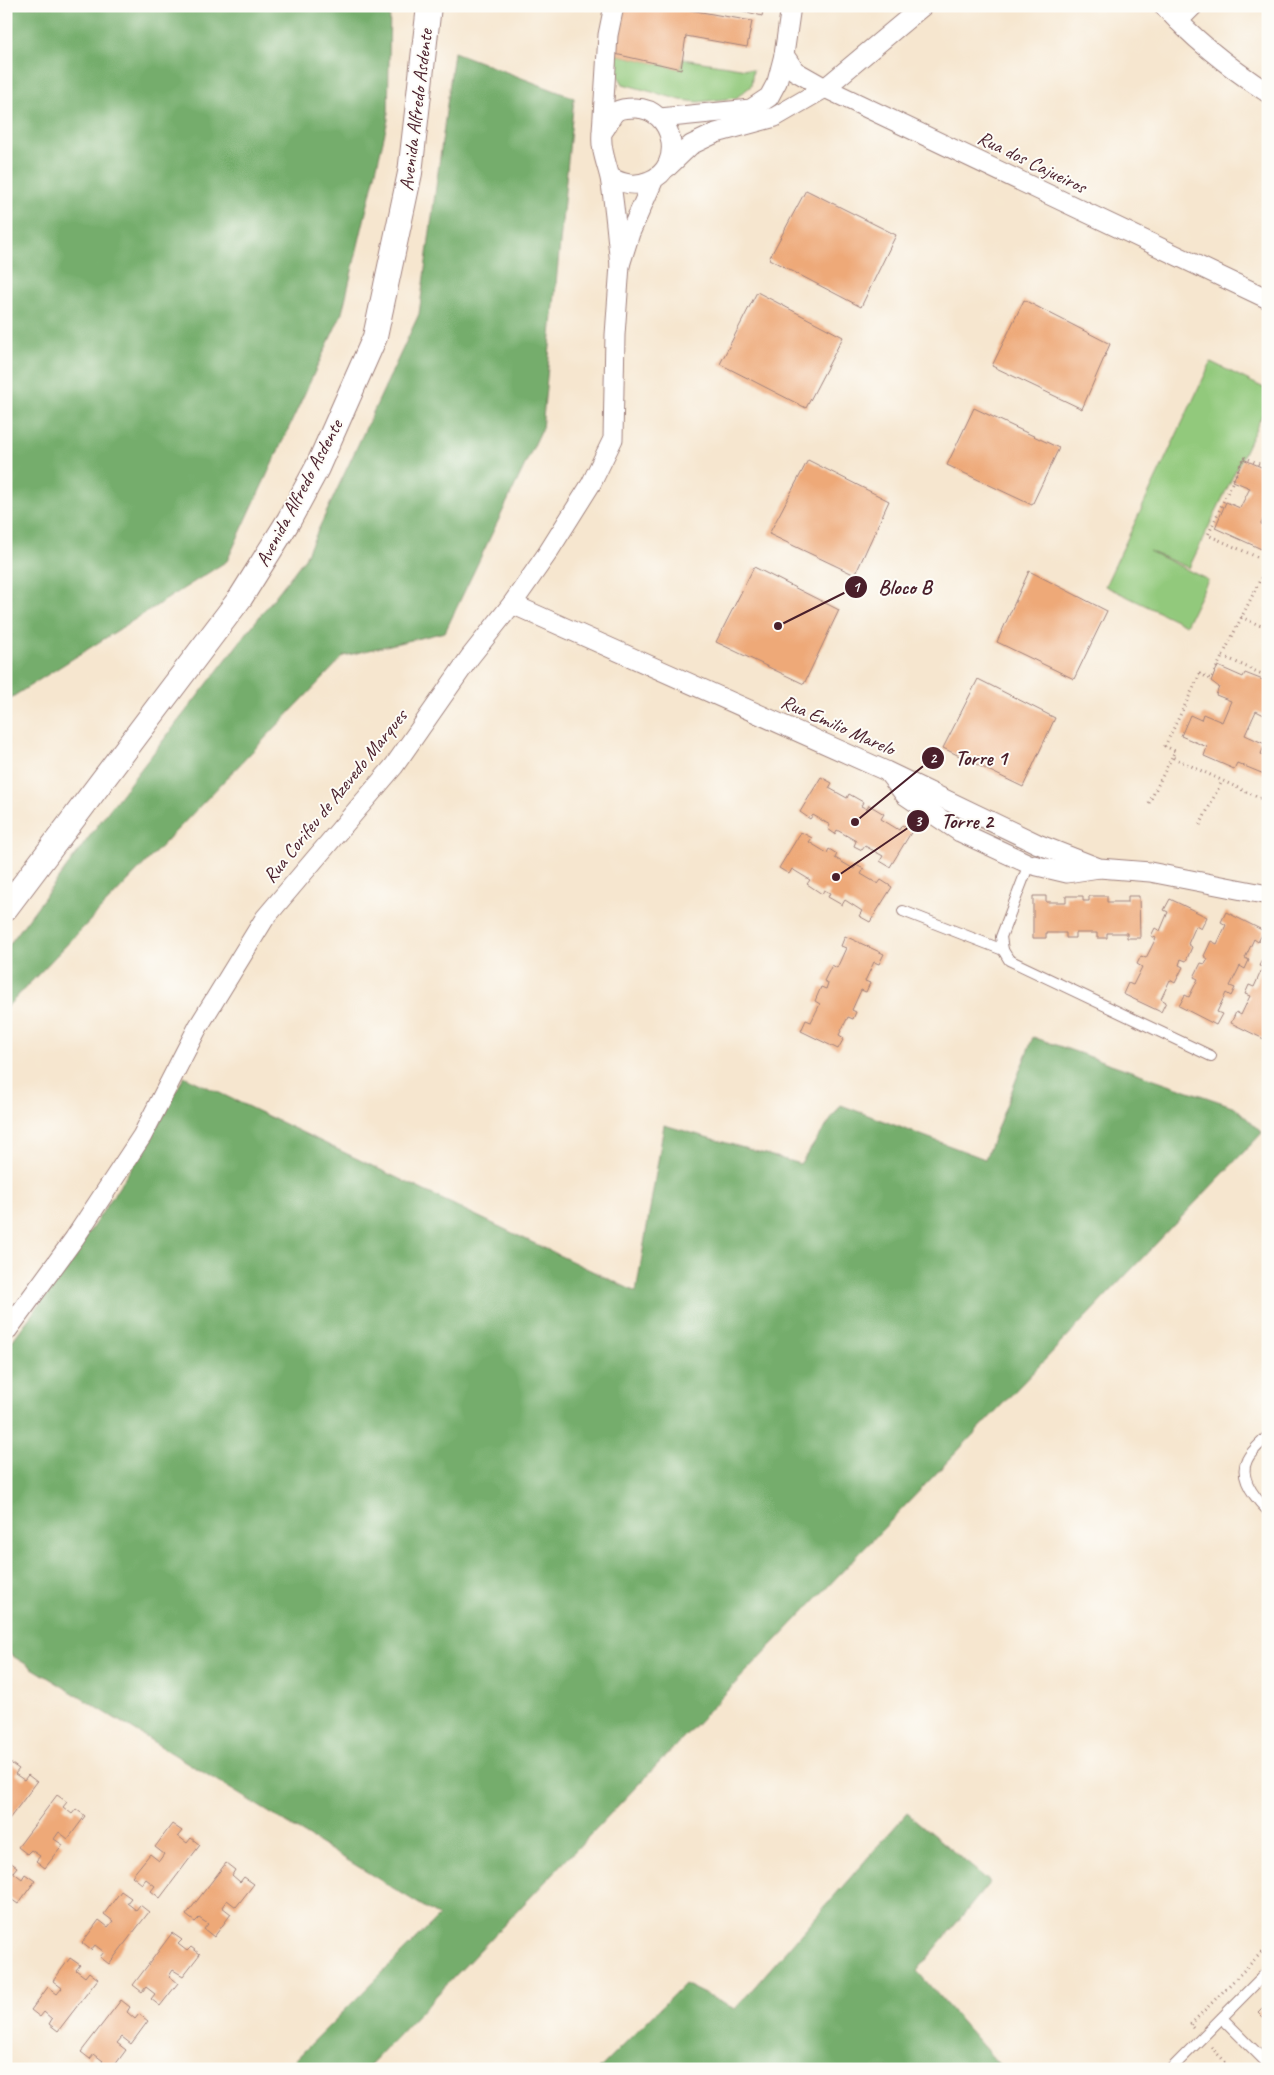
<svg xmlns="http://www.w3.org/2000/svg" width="1274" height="2075" font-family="Caveat,sans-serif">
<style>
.green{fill:#92c97c;stroke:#6e7454}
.forest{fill:#75ad6c;stroke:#60664c}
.building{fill:#eea978}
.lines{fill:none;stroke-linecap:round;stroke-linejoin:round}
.service-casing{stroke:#a0827d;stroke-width:12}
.minor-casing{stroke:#a0827d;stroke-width:21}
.tertiary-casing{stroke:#a0827d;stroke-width:26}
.path{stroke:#a0827d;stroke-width:3;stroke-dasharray:1 4;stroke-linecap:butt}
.service{stroke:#fff;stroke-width:10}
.minor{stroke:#fff;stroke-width:19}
.tertiary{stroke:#fff;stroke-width:24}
.labels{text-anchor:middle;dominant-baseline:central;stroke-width:4;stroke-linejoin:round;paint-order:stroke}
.street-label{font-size:20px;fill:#4a1f2b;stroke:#fdfcf7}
.leader{fill:none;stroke:#4a1f2b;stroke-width:2}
.callout-dot{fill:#4a1f2b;stroke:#fdfcf7;stroke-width:2}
.mark-label{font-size:15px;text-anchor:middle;font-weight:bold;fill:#fff}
.callout-label{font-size:21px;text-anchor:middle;font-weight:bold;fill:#4a1f2b;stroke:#fdfcf7;stroke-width:4;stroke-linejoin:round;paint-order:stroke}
</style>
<rect width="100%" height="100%" fill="#fdfcf7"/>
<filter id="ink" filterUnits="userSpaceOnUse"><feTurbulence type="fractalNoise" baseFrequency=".02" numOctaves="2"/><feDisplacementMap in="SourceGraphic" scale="10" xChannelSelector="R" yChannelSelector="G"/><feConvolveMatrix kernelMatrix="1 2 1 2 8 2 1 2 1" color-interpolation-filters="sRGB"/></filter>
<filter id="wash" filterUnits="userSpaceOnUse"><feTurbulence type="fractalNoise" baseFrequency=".0096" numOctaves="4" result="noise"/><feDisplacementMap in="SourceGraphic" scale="20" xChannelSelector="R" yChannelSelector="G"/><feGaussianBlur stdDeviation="1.12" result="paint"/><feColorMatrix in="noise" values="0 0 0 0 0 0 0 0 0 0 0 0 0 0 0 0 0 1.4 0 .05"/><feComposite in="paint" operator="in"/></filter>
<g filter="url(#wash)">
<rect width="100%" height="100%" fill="#f6e6cf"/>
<g class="green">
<path d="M615,54l66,15 2,-10 70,11 -2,16 -15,12 -38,4 -17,-2 -58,-16 -11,-19z"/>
<path d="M1211,362l57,28v13l-79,165 -40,-17 59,29 -22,45 -81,-39z"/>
</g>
<g class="forest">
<path d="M6,6h384l-2,114 -46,193 -115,248 -221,140z"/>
<path d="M454,52l120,46 -32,331 -97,203 -101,24 -338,352v-59l103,-139 196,-252 114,-244z"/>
<path d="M1033,1037l202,70 27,26 -896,936h-80l153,-153 -433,-264v-303l53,-71 93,-141 32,-61 452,216 28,-167 136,39 41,-59 144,54z"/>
<path d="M907,1813l83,69 -73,89 86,98h-404l85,-85 51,25z"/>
</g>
<g id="blocks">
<g class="building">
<path d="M621,6h63l6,1v3l62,11 -5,26 -61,-11 -5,33 -66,-15z"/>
<path d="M726,6h38l-2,10z"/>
<path d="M806,190l90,45 -35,72 -92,-48z"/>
<path d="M757,292l86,45 -37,71 -86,-44z"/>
<path d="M1024,300l86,44 -28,65 -90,-43z"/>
<path d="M974,408l85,40 -27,57 -85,-40z"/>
<path d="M1243,459l25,11v39l-7,15 7,3v25l-53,-24 11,-26 14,6 10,-20 -17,-7z"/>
<path d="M808,460l81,41 -34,74 -86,-41z"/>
<path d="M754,567l85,43 -35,74 -88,-42z"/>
<path d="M1029,571l78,40 -33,68 -77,-37z"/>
<path d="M1218,666l25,11 2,-4 23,9v35l-12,-6 -11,24 20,9 -4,10 7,3v9l-4,8 -27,-11 -3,6 -30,-13 3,-9 -26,-11 9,-21 11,5 2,-6 19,8 9,-21 -15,-6 3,-8 -8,-6z"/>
<path d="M978,679l77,39 -32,69 -80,-39z"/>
<path d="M821,777l11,6 -3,5 18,10 2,-4 14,8 -2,4 6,3 2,-4 15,9 -3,5 18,11 3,-5 10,6 -22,36 -10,-6 3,-5 -18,-10 -3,4 -8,-4 2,-5 -19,-11 -2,4 -7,-5 2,-4 -17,-10 -3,4 -10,-7z"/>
<path d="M801,832l11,6 -3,4 18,11 2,-4 8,5 -2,4 19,11 2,-4 8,4 -3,5 17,10 3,-4 11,7 -22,35 -11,-6 3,-5 -17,-11 -3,5 -14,-8 2,-4 -6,-3 -2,4 -15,-10 3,-4 -18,-11 -3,5 -10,-6z"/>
<path d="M1033,896h13v6h20v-6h17v5h6v-5h18v6h21v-6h11l1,42h-13v-5h-20v5h-10v-5h-22v5h-9v-5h-20v5h-13z"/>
<path d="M1170,899l37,18 -6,12 -5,-3 -8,18 4,3 -6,14 -5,-2 -2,6 4,2 -8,16 -5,-3 -9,19 5,3 -5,10 -38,-18 5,-11 5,2 9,-18 -5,-3 4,-8 5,2 10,-20 -5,-2 4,-8 5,3 8,-19 -4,-2z"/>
<path d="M1226,912l38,19 -6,11 -4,-3 -9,19 4,2 -4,9 -5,-3 -10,20 5,2 -4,8 -5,-3 -9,19 5,2 -6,11 -37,-19 6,-11 4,2 9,-18 -4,-2 7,-14 4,1 3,-5 -4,-3 7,-15 6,3 9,-19 -5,-3z"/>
<path d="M845,936l39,18 -5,10 -5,-2 -9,19 5,2 -4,9 -5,-2 -9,20 4,2 -3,7 -5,-2 -9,18 5,3 -6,11 -37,-18 5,-11 5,2 9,-18 -5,-3 6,-14 5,2 2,-6 -4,-2 8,-16 5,3 9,-20 -5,-2z"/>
<path d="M1263,958l5,2v81l-37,-18 5,-11 5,3 9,-19 -5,-2 4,-9 5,2 9,-20 -4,-1z"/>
<path d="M9,1762l10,7 -4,5 9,6 4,-5 9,7 -31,41v-57z"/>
<path d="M57,1795l10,7 -4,5 9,7 4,-5 9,7 -17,23 -9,-7 -5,7 9,6 -18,23 -9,-7 4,-5 -9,-6 -4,4 -9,-7z"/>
<path d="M172,1824l10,7 -4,5 9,7 4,-5 9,7 -40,53 -9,-7 4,-5 -9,-7 -4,5 -10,-8 18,-22 9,7 5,-7 -9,-7z"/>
<path d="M7,1860l10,7 -4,5 9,7 3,-5 10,7 -17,23 -10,-7 -2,3z"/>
<path d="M226,1863l9,7 -3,5 8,7 4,-5 10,7 -18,23 -9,-7 -5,7 9,7 -17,23 -10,-8 4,-5 -9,-6 -4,4 -9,-7z"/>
<path d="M121,1891l10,7 -4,5 9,7 4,-5 9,7 -40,52 -9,-7 4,-5 -9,-7 -4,5 -9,-7 17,-23 9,7 5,-6 -9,-7z"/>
<path d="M172,1933l10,7 -4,4 9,7 4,-4 9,7 -17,22 -10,-6 -4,6 9,7 -18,23 -9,-7 4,-5 -9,-7 -4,5 -9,-7z"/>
<path d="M70,1958l10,7 -4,5 9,7 4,-5 9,7 -40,52 -9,-7 3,-5 -8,-7 -4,5 -9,-7 17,-23 9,7 5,-6 -9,-7z"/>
<path d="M121,2000l9,7 -3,5 8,7 4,-5 9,7 -17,23 -9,-7 -5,6 9,7 -14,19h-9l-4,-3 4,-5 -9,-7 -4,5 -9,-7z"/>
<path d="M1268,2003v20l-10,-10z"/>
</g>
</g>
</g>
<g filter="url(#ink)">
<use href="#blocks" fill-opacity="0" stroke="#a0827d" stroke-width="1"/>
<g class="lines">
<g class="service-casing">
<g id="service">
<path d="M1029,864l-28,73 2,13 6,10 202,96"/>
<path d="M903,911l100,39"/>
<path d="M1268,1436c-7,7 -17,15 -21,24 -9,18 8,38 21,51"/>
<path d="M1222,2018l46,46"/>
<path d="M1171,2069l97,-98"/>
</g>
</g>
<g class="minor-casing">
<g id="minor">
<path d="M1164,6c30,34 66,62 104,87"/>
<path d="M1178,21l15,-15"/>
<path d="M784,55l11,16 30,17 443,211"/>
<path d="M660,118l91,-9 18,-12 8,-15 7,-27 7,-49"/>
<path d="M602,132l6,-97 6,-29"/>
<path d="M668,167l23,-22 25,-12 59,-16 50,-29 98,-82"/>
<path d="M610,177c13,7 25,10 39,4 37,-14 25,-73 -14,-73 -6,0 -13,0 -18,3 -5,3 -8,11 -11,16 -1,2 -3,4 -4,6 -2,16 5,31 8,45 5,29 7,59 10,87l10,-32 24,-54"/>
<path d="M512,604l374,167 152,73 61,24 51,4 118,23"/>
<path d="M889,774l16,21 55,37 69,32 38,9 32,-5"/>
<path d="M6,1332l68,-93 68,-103 56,-109 67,-109 129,-152 76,-109 42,-53 35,-50 44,-70 22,-45 2,-104 5,-70"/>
</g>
</g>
<g class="tertiary-casing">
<path id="tertiary" d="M6,908l235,-311 48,-77 28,-52 58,-131 35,-164 19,-167"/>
</g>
<g class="path">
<path d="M1268,468l-24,-11 -36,78 60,27"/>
<path d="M1268,564l-57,115 -11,-5 -35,72 10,5 -3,6 96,45"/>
<path d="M1241,617l27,12"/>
<path d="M1223,656l45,21"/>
<path d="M1149,803l23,-46"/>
<path d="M1200,825l22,-44"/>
<path d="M1193,2028l-3,-3 78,-79"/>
<path d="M1211,2047l21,22"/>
</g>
<use href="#service" class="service"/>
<use href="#minor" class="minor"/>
<use href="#tertiary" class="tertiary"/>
</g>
</g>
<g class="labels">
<g class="street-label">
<text transform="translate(416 110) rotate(-83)">Avenida Alfredo Asdente</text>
<text transform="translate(1032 162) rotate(26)">Rua dos Cajueiros</text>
<text transform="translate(299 493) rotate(-62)">Avenida Alfredo Asdente</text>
<text transform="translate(838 725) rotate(24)">Rua Emilio Marelo</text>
<text transform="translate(335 796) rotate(-51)">Rua Corifeu de Azevedo Marques</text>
</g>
</g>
<path class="leader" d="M778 626L856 587M855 822L933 758M836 877L918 821"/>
<g class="callout-dot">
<circle cx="778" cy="626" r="5"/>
<circle cx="855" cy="822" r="5"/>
<circle cx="836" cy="877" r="5"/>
<circle cx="856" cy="587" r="12"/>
<circle cx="933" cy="758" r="12"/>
<circle cx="918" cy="821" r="12"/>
</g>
<g class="mark-label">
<text x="856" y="592">1</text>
<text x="933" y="763">2</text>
<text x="918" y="826">3</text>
</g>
<g class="callout-label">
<text x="905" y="594">Bloco B</text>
<text x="981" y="765">Torre 1</text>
<text x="967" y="828">Torre 2</text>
</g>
<rect width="1274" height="2075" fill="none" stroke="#fdfcf7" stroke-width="25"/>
</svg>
